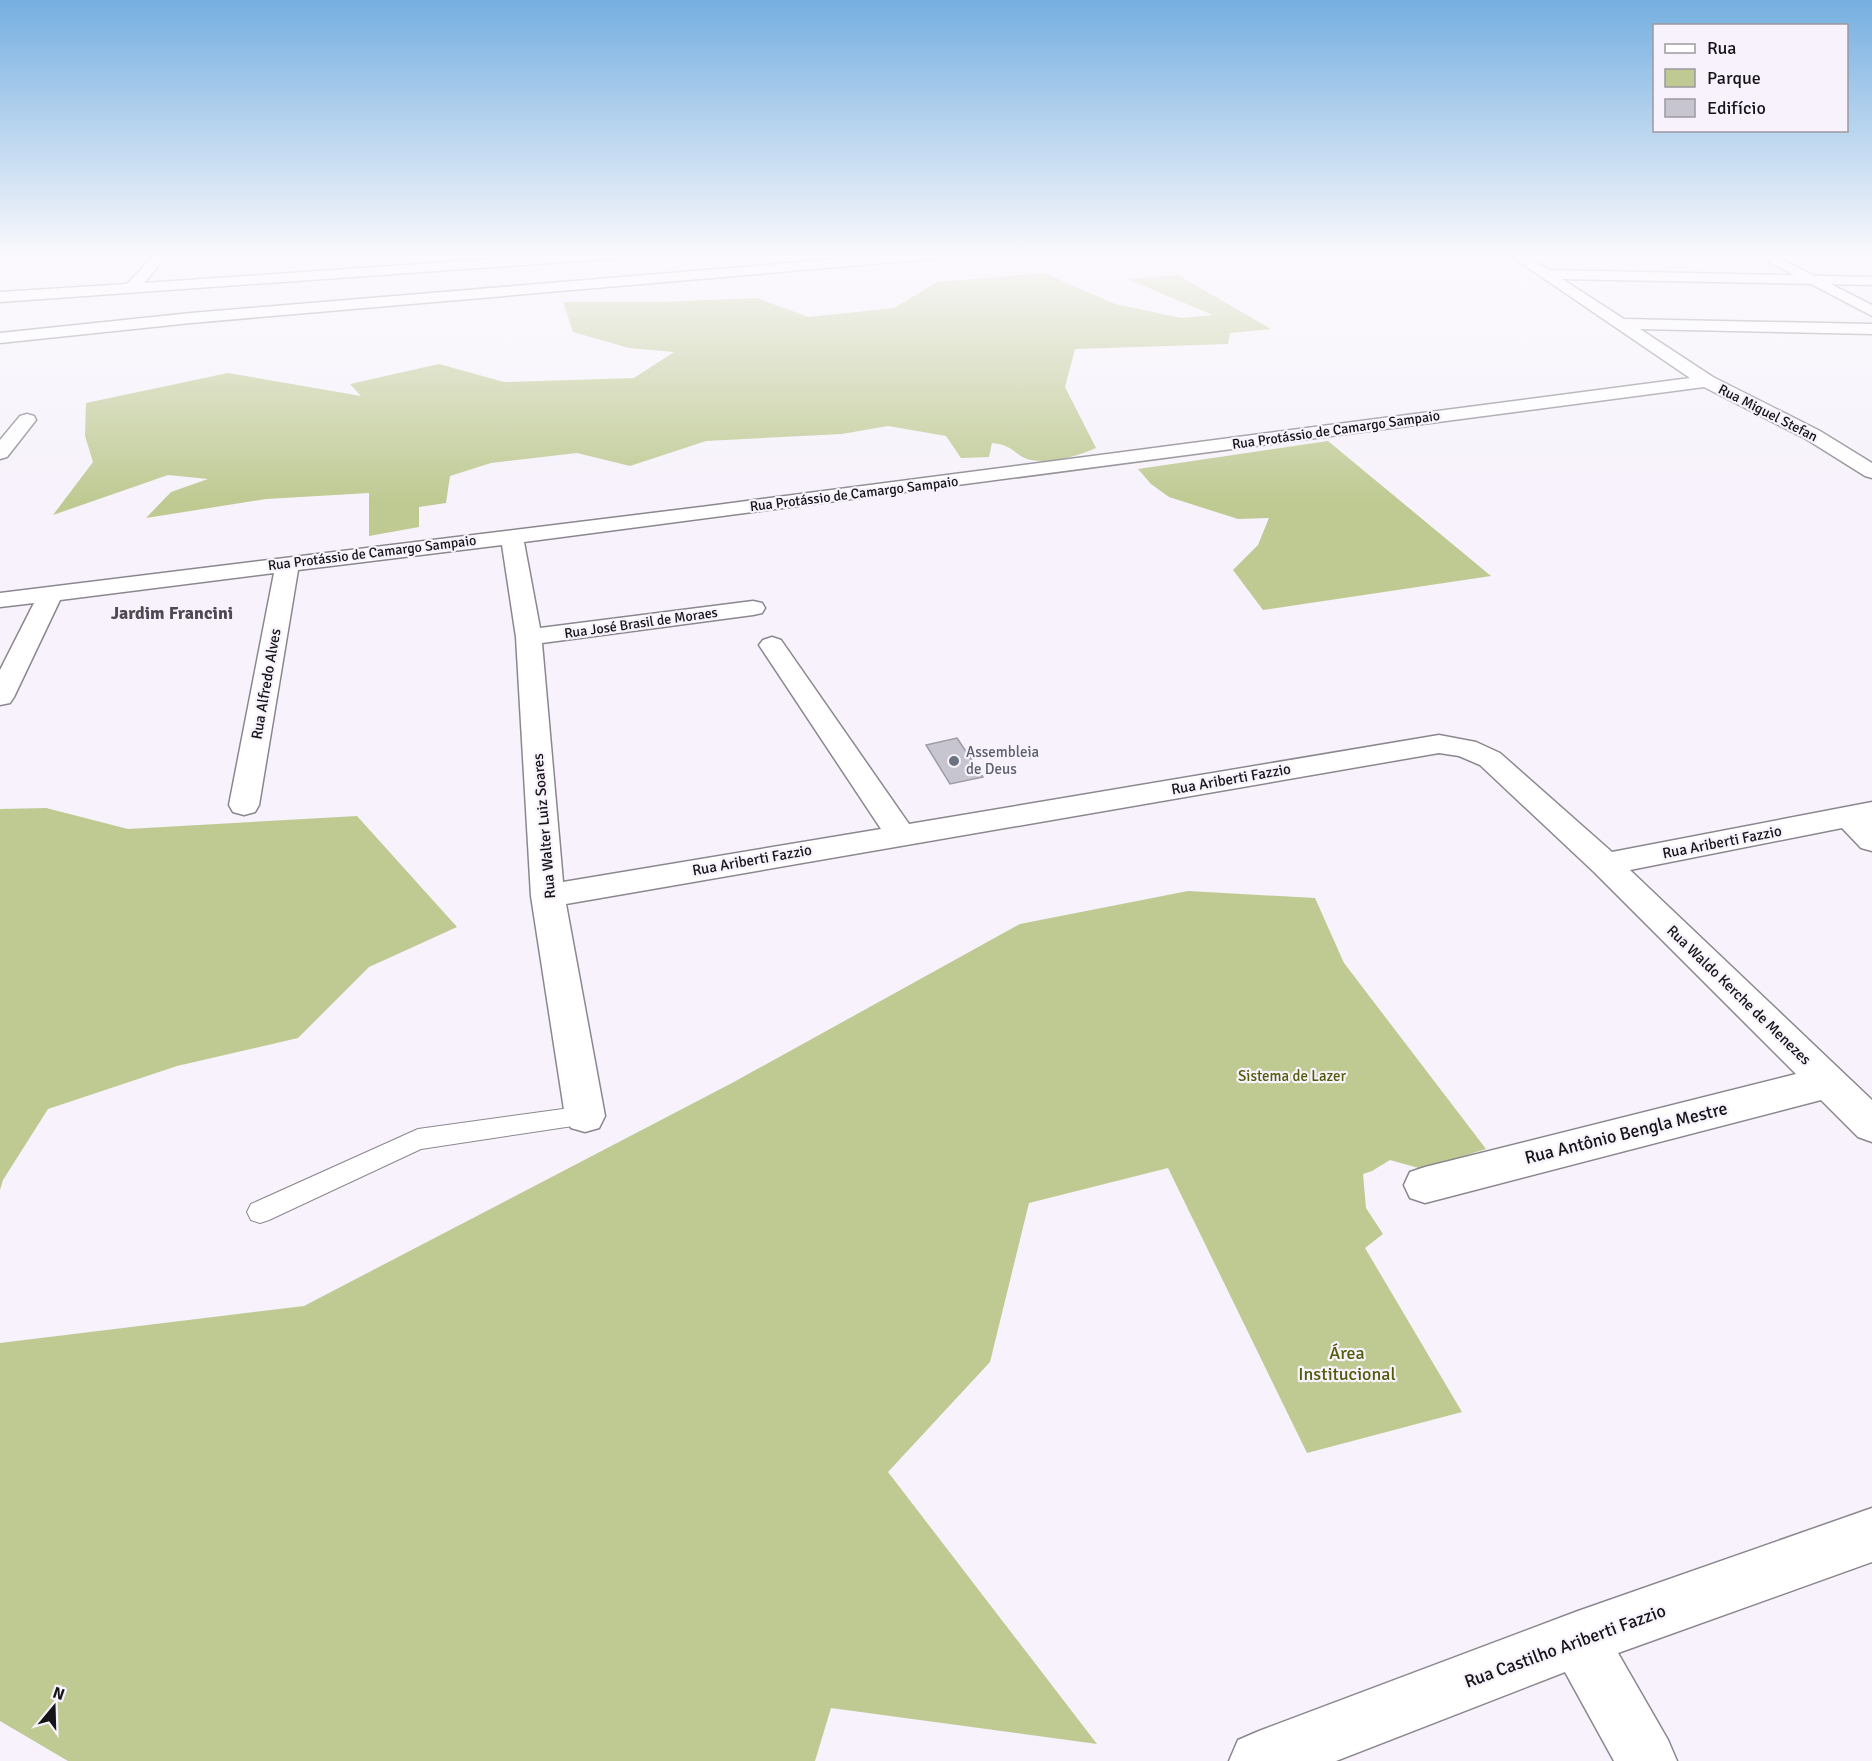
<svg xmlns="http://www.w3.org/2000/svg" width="1872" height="1761" font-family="Signika,sans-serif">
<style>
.education{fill:#efe6fb}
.green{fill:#bfca93}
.building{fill:#c7c6d0;stroke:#9d9da6;stroke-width:1.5}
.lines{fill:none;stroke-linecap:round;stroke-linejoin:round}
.lane-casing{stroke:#8b878f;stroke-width:2}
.street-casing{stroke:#8b878f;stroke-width:3}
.secondary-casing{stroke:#8b878f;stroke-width:3}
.lane{fill:#fff;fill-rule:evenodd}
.street{fill:#fff;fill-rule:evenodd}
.secondary{fill:#fff;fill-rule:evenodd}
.worship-dot{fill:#6b7280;stroke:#f7f2fb;stroke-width:2}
.labels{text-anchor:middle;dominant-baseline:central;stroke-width:4.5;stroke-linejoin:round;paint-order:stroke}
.far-street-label{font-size:14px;fill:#151417;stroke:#f7f2fb}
.street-label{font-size:15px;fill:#151417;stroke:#f7f2fb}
.worship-label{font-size:15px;fill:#5b616d;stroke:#f7f2fb;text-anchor:start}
.park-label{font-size:15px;fill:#515b09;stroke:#f7f2fb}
.far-district-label{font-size:18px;font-weight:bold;fill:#4e4a52;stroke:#f7f2fb}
.near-street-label{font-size:18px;fill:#151417;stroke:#f7f2fb}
.near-park-label{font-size:18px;fill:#515b09;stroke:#f7f2fb}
</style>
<rect width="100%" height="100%" fill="#f7f2fb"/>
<path class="education" d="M1406,254h84l13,10 -87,-2z"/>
<g class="green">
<path d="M1044,273l71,31 66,14 32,-3 -86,-36 51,-4 93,54 -41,4 -2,11 -153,5 -10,38 31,61c-18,8 -45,16 -65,12 -15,-3 -17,-15 -39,-17l-3,14 -28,1 -15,-22 -58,-10 -46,8 -136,7 -76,25 -53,-13 -86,10 -41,13 -4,27 -27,4v20l-50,9v-43l-103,6 -120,19 25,-26 37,-13 -40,-4 -115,40 40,-53 -8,-26 1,-33 142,-30 133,23 -11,-12 89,-20 65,18 130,-4 40,-26 -45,-4 -56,-16 -10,-30h97l97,-4 51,19 86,-9 43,-26z"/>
<path d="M1328,441l163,135 -228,34 -30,-40 25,-25 11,-27 -31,1 -69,-22 -18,-13 -13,-15z"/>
<path d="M46,808l82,21 229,-13 100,111 -88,40 -71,71 -121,28 -129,43 -45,71 -3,10v-381z"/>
<path d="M1188,891l127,7 29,65 142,186 -64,20 -32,-9 -18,11 -9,3 3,34 17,26 -18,14 97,164 -155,41 -139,-285 -139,35 -39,159 -102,110 209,272 -266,-36 -16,53h-747l-68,-40v-378l304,-37 428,-223 288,-159z"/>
</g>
<path class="building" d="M957,738l26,39 -33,7 -24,-39z"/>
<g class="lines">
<g class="lane-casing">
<path id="lane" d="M585,1106l8,3 4,7 -4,7 -172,26 -152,71 -9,3 -9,-3 -4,-8 4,-8 167,-75z"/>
</g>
<g class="street-casing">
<g id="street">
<path d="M155,254h14l-25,29 422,-29h61l-7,4 -620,44v-10l127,-8z"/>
<path d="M898,254h51l-7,4 -751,65 -191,20v-10l191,-20z"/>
<path d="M1508,254h16l25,16 323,7v8l-310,-6 62,40 248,5v10l-232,-5 73,48 107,54 52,32v15l-7,-2 -59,-37 -102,-52 -1180,155 16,86 213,-27 9,2 3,5 -3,5 -9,2 -211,28 21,239 318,-53 -122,-184 4,-5 9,-3 9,3 128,184 530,-89 37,7 24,11 112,99 260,-50v49l-11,-3 -19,-20 -212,42 242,230v42l-14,-5 -37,-37 -396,103 -15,-5 -6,-13 6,-13 15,-5 371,-93 -202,-202 -114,-107 -21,-9 -20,-3 -873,151 39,212 -6,12 -14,4 -14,-4 -6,-12 -34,-220 -15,-259 -14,-92 -204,25 -39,235 -4,7 -11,3 -11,-3 -4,-7 45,-232 -214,27 -46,97 -4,6 -10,2v-35l34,-67 -34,4v-14l709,-87 981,-128z"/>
<path d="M27,414l7,2 2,4 -29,37 -7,2v-19l20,-24z"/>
<path d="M1872,1508v54l-254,91 50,87 9,21h-63l-49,-89 -229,89h-107l9,-21 21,-9 319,-120z"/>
</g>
</g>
<g class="secondary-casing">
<path id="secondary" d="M1754,254h17l101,51v11z"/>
</g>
<use href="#lane" class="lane"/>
<use href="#street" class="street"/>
<use href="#secondary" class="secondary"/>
</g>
<linearGradient id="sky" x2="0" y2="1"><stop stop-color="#75afe0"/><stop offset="0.51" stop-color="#fbf9fd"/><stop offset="1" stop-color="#fbf9fd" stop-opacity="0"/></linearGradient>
<rect width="1872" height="500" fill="url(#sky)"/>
<circle class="worship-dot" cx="954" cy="761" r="6"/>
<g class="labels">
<g class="far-street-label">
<text transform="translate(1768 413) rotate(27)">Rua Miguel Stefan</text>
<text transform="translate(1336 430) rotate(-8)">Rua Protássio de Camargo Sampaio</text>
<text transform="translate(854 494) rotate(-7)">Rua Protássio de Camargo Sampaio</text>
<text transform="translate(372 553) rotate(-7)">Rua Protássio de Camargo Sampaio</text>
<text transform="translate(641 623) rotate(-8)">Rua José Brasil de Moraes</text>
</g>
<g class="street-label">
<text transform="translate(266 684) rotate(-80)">Rua Alfredo Alves</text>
<text transform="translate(1231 779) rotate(-10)">Rua Ariberti Fazzio</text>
<text transform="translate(544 826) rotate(-95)">Rua Walter Luiz Soares</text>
<text transform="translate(1722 842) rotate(-11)">Rua Ariberti Fazzio</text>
<text transform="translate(752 860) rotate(-10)">Rua Ariberti Fazzio</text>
<text transform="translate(1739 995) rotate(44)">Rua Waldo Kerche de Menezes</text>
</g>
<g class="worship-label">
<text x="966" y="752">Assembleia<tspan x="966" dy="17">de Deus</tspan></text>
</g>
<g class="park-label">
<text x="1292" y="1076">Sistema de Lazer</text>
</g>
<g class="far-district-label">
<text x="172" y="613">Jardim Francini</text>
</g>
<g class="near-street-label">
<text transform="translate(1626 1133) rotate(-14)">Rua Antônio Bengla Mestre</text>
<text transform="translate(1565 1646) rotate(-20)">Rua Castilho Ariberti Fazzio</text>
</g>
<g class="near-park-label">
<text x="1347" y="1353">Área<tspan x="1347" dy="21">Institucional</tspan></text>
</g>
</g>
<rect x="1653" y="24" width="195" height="108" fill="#f7f2fb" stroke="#9d99a0" stroke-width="1.5"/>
<rect x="1665" y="44" width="30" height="9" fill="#ffffff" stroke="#9d99a0" stroke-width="1.5"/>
<text x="1707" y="54" font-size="18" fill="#151417">Rua</text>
<rect x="1665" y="69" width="30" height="18" fill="#bfca93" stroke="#9d99a0" stroke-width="1.5"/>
<text x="1707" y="84" font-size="18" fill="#151417">Parque</text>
<rect x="1665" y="99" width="30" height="18" fill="#c7c6d0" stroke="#9d99a0" stroke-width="1.5"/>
<text x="1707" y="114" font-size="18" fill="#151417">Edifício</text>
<g transform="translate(54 1707) rotate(19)" stroke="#f7f2fb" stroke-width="4.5" paint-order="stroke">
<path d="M0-4.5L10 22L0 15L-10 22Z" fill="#151417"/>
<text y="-9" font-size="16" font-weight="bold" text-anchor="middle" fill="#151417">N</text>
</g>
</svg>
